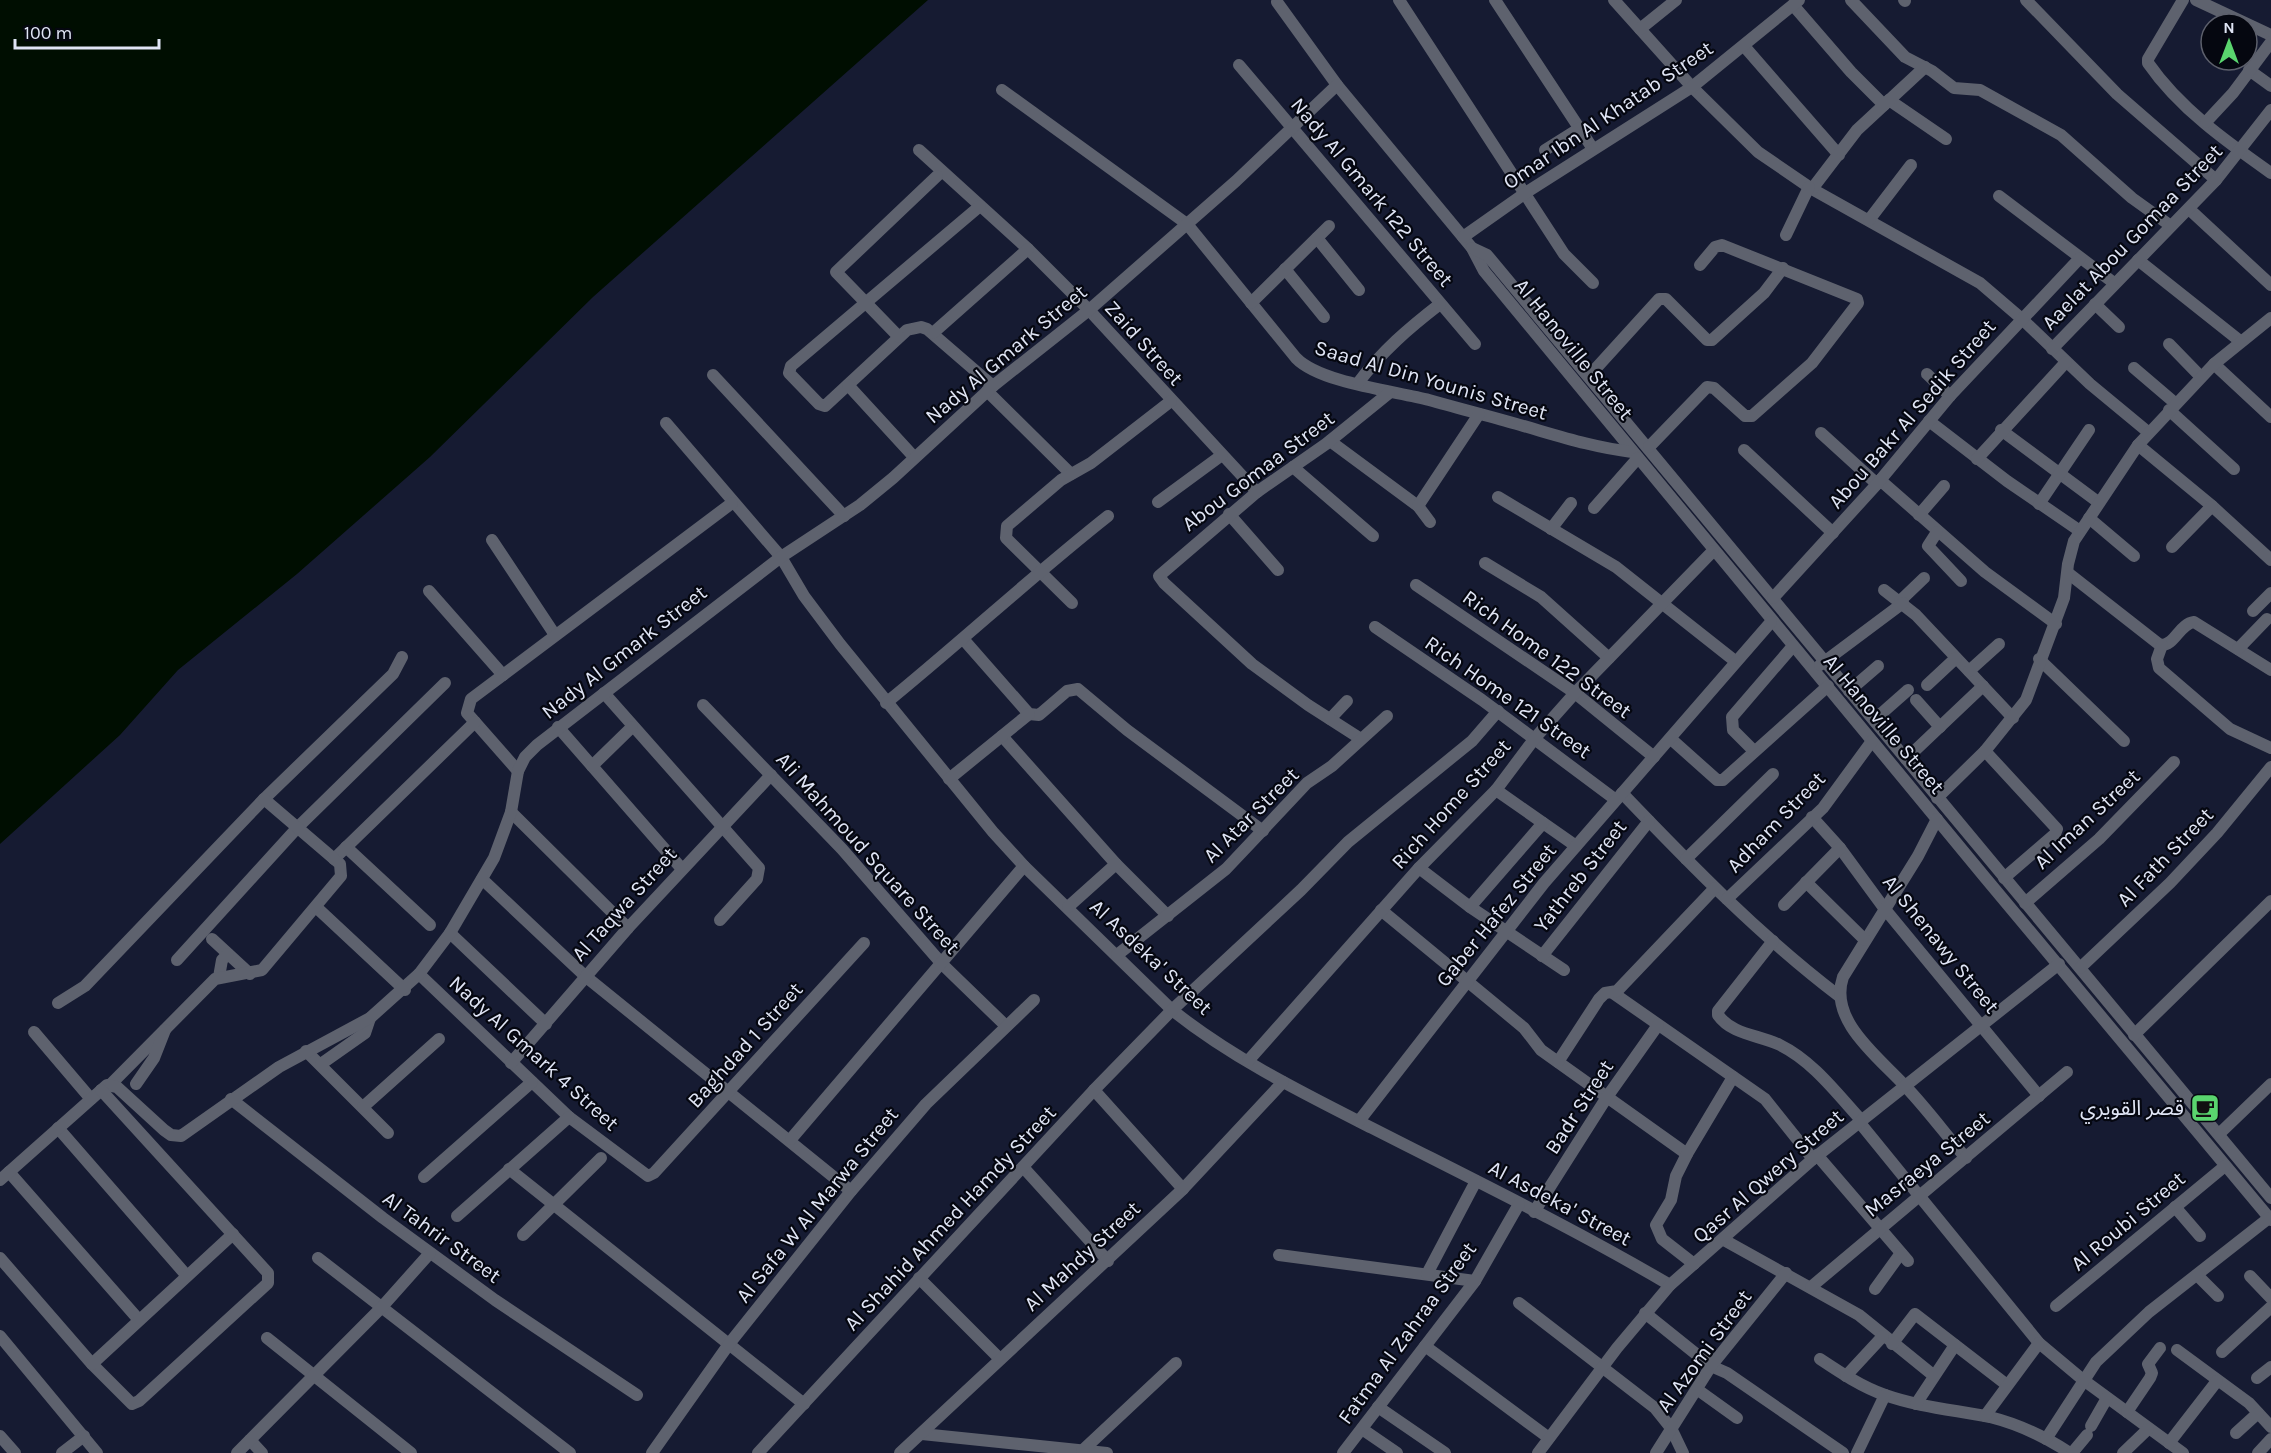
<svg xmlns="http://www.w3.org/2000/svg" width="2271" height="1453" font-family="Karla,'Noto Sans Arabic',sans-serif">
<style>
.water{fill:#000e01}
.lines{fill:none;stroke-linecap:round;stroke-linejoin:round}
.minor{stroke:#5e626e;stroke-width:12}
.labels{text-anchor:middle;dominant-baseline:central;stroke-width:4.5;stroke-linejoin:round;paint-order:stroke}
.street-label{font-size:21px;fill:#e0e5f5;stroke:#050710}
.poi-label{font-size:21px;fill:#e0e5f5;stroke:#050710;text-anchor:end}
</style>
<rect width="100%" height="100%" fill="#161b32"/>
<path class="water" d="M0,0h928l-335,297 -163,160 -133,117 -119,96 -58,65 -120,109z"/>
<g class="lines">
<g class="minor">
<path d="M1399,0l165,254 29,29"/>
<path d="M1495,0l98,149"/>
<path d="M1614,0l78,87 66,65 54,37 168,94 42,36 68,65 58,48"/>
<path d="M1851,0l54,57 27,14 22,17 26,2 81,45 71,63 39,28"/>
<path d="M1904,0l1,1"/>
<path d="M2026,0l91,94 99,86"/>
<path d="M2183,0l-35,59v4c31,45 79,79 123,110"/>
<path d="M2196,0l75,35"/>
<path d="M1277,2l60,83 135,163 12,23c261,318 523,634 787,949"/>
<path d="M1793,5l58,67 33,33"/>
<path d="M1640,29l36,-29"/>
<path d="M1744,46l95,109"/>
<path d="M1239,65l236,279"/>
<path d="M2249,70l22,16"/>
<path d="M1002,90l185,134 109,134c24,25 99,33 133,42 28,8 56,15 84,23 40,11 77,24 119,29"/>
<path d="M1889,100l57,39"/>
<path d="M2206,122l27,-29 38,-51"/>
<path d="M919,150l109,99 61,61 168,182"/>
<path d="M1545,150l35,-22"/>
<path d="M1812,189l45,-59 68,-63"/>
<path d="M1999,196l115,87"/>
<path d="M980,206l-189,160 -2,7 30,31 6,2 82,-76 14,-3 6,2 66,57"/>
<path d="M2189,209l82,76"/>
<path d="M1869,220l42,-55"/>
<path d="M1786,235l23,-48"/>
<path d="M1463,237l64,-45 165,-105 107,-87"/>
<path d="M1317,238l42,52"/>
<path d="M1472,248l15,7 784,943"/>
<path d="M2138,260l102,81"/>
<path d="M1285,269l39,48"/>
<path d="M1251,303l78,-77"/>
<path d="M2095,304l24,23"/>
<path d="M933,333l95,-84"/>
<path d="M899,337l-63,-65 101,-96"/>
<path d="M2169,344l32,33"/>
<path d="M2052,349l164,-169 55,-70"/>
<path d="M2214,364l57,53"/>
<path d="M2134,368l41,35"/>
<path d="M1927,374l23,22"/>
<path d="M713,375l131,141"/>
<path d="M1589,376l70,-77h7l41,41h5l52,-47 19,-25"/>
<path d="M1358,383c24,-32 51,-55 82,-79"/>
<path d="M848,385l66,72"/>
<path d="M987,391l84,83"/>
<path d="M2169,410l65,59"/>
<path d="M1929,421l78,60 73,50"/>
<path d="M666,423l115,134 23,39 36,48 153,188 31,34 148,144c60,48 131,83 200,118 100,51 201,100 298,157"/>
<path d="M2001,430l97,72"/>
<path d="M1821,433l56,51"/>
<path d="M1330,441l88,65 12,16"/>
<path d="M2138,445l74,61 59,54"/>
<path d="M1649,447l58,-60 7,1 31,28h7l60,-53 46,-60 -1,-4 -135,-54 -7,2 -15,18"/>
<path d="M1744,450l89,83"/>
<path d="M1977,459l89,-97"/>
<path d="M1293,467l80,69"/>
<path d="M1880,480l105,92 71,52"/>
<path d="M1498,497l118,70 119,94"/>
<path d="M1158,502l64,-47"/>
<path d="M2039,504l50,-74"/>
<path d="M1418,506l61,-92"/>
<path d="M1594,508l44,-50"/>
<path d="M1229,514l49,56"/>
<path d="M1919,515l25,-29"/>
<path d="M2089,518l45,38"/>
<path d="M1551,529l20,-26"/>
<path d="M1937,532l-9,14 33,35"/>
<path d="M492,540l63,95"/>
<path d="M2172,547l40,-41"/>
<path d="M1485,563l56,34 68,61"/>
<path d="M2068,573l92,72c15,1 19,-21 34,-23l77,48"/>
<path d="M1416,585l159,108 79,64"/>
<path d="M1884,590l32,25 97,103"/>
<path d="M429,591l74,84"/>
<path d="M1773,598l104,-114 73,-88 130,-138"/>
<path d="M1900,601l24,-23"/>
<path d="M1072,603l-66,-65 1,-12 54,-46 30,-17 80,-62"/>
<path d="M2253,611l18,-18"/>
<path d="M1375,627l107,73 134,100"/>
<path d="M964,640l65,74 10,1 28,-24 11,-2 49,41 136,101"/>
<path d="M2162,645l-5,14 2,9 71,61 41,19"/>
<path d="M2238,649l29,-30"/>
<path d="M2039,659l85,82"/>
<path d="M1820,665l83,-62"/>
<path d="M1969,671l30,-27"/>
<path d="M1927,685l29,-27"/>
<path d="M1849,691l29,-25"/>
<path d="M604,693l155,175 -2,11 -37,41"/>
<path d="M1916,700l24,27"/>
<path d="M886,703c75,-61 146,-127 222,-187"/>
<path d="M703,705l139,144 100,115 64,62"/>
<path d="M1330,719l17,-18"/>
<path d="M1874,720l34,-30"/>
<path d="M558,727l124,142"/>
<path d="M1002,736l114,128 52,52"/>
<path d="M1361,739l-53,-34 -56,-41 -88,-81 -5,-7 98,-84 69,-48 63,-51"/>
<path d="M1671,739l46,41h6l105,-94"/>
<path d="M1754,751l-21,-21 -1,-13 61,-71"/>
<path d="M1985,751l72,78 -2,5 -51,44"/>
<path d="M1906,759l77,-73"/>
<path d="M592,766l40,-39"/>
<path d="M518,771l-51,-58 4,-14 261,-196"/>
<path d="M949,779l80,-65"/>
<path d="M1496,790l80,56"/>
<path d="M1622,793c69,72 138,143 217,203"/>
<path d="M1937,798l48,-47 41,-51 38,-102 4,-34 6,-23 64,-96 76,-81 57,-46"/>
<path d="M511,812l117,116"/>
<path d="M1812,817l28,31 44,60 155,188"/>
<path d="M1937,819l-19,37 -75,121c-15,44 37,81 63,110 21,22 40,48 60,71"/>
<path d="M346,847l84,78"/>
<path d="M334,859l141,-137"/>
<path d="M1686,859l87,-85"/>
<path d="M1419,868l51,39 94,63"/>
<path d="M482,879l103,97 266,215"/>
<path d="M1806,882l59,58"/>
<path d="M1727,899l96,-91 49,-67"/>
<path d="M2025,903l74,-64 75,-77"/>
<path d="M1784,905l56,-57"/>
<path d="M316,907l89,83"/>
<path d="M1068,907l48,-43"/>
<path d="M1470,907l73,-84"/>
<path d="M1381,910l143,118 17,22 146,104"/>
<path d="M450,933l96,91"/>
<path d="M212,939l38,35"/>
<path d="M1773,941l-55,70v4c14,20 42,20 62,30 33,16 58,50 82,76"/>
<path d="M1117,955l109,-86 81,-86 25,-17 55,-50"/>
<path d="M1542,956l107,-135"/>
<path d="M177,960l121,-133 147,-144"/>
<path d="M2080,968l90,-85 47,-50 54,-66"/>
<path d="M419,974l150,143 79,59 6,-3 210,-230"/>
<path d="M219,977l3,-17 6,-6"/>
<path d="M1613,993l152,106 48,60"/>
<path d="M58,1003l27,-17 179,-187 129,-125 9,-17"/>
<path d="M34,1032l57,67"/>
<path d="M2134,1035l137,-134"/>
<path d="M306,1051l82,82"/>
<path d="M1248,1061l171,-193 77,-78 39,-52 40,-45 138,-142"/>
<path d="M1558,1062l41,-63 6,-6 12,-2 98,-103"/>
<path d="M511,1063l117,-135 143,-153"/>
<path d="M321,1064l44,-31 5,-15"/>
<path d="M111,1084l104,-105 47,-9 79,-94 -1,-12 -76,-65"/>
<path d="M136,1084l18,-26 11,-28"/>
<path d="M1094,1090l89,99"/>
<path d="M231,1099l152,119 112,82 142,95"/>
<path d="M363,1107l76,-68"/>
<path d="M1359,1121l185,-238 227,-261"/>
<path d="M1860,1123l179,220 43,36 101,74"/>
<path d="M58,1128l129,148"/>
<path d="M2219,1134l52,-50"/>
<path d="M791,1139l233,-273"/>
<path d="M1817,1155l91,106"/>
<path d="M1023,1167l85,94"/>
<path d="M509,1169l295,235"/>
<path d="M9,1172l130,148"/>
<path d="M424,1177l108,-95"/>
<path d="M0,1180l107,-95 10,2 47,43 7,5 10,1 98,-69 91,-49 49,-44 31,-41 44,-75 17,-46 7,-41 7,-14 12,-12 244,-188 79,-52 33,-27 100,-92 96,-76 147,-129 101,-96"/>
<path d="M2175,1207l25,29"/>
<path d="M1534,1212l73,-115 51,-72"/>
<path d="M457,1216l112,-99"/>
<path d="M523,1235l78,-77"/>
<path d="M1724,1240l135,75 74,60"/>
<path d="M1279,1255l196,26"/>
<path d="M0,1258l92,106 40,40 7,-3 129,-118v-10l-167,-183"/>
<path d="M318,1258l252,195"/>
<path d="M1694,1264l-32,-25 -6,-14 15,-25 5,-24 11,-22 46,-77"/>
<path d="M1427,1274l49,-93"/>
<path d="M2197,1275l21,21"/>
<path d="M2250,1276l21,22"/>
<path d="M919,1278l81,81"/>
<path d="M1811,1287l256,-215"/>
<path d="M1875,1289l26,-36"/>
<path d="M1519,1303l136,105 16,20 12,25"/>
<path d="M2056,1306l169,-140"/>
<path d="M1645,1313l66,53 16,7 116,80"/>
<path d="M0,1336l97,117"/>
<path d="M267,1338l144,115"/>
<path d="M1892,1344l23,-30 92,71"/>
<path d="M1425,1346l124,92"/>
<path d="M2177,1350l72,53 22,24"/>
<path d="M2222,1352l49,-45"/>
<path d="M1820,1359c21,14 42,28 65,36 34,12 70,15 105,22 28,7 57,21 80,36"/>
<path d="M92,1364l141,-130"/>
<path d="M1846,1376l37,-40"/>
<path d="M2257,1378l14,-11"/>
<path d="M1698,1390l39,28"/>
<path d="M1916,1404l39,-59"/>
<path d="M1378,1407l67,46"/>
<path d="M2127,1412l23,-34 2,-5 -4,-9 12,-16"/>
<path d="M1985,1416l54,-73"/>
<path d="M2091,1426l16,-28"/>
<path d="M1362,1429l35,24"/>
<path d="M2236,1433l22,-20"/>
<path d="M922,1434l185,19"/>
<path d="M0,1436l15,17"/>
<path d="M2046,1439l50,-77 53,-50 120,-94"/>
<path d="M250,1440l12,13"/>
<path d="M2169,1443l48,-62"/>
<path d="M1082,1451l94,-88"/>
<path d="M62,1453l22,-17"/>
<path d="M237,1453l144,-145 49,-55"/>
<path d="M652,1453l77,-109 122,-153 75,-87 108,-104"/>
<path d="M758,1453l336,-363 78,-80 129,-120 47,-48 124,-101 26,-30"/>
<path d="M900,1453l283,-264 100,-107"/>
<path d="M1343,1453l132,-172 44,-77"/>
<path d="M1538,1453l79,-105 53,-63 143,-126 246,-195"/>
<path d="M1656,1453l55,-87 75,-93"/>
<path d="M1857,1453l28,-58"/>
<path d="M2072,1453l15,-18"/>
<path d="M2123,1453l25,-24"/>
<path d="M2258,1453l13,-14"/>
</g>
</g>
<defs>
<g id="cafe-square" transform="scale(1.5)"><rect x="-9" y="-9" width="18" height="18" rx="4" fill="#5ad56e" stroke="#050710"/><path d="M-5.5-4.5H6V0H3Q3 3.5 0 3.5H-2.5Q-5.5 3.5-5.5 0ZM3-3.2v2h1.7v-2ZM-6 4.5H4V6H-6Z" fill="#111"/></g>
</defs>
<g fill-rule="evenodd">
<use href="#cafe-square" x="2205" y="1108"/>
</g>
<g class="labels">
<g class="street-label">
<text transform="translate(1608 115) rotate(-34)">Omar Ibn Al Khatab Street</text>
<text transform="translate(1372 192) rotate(50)">Nady Al Gmark 122 Street</text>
<text transform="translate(2132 237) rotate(-46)">Aaelat Abou Gomaa Street</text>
<text transform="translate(1144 343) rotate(48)">Zaid Street</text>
<text transform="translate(1574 349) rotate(51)">Al Hanoville Street</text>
<text transform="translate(1006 354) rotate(-40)">Nady Al Gmark Street</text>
<text transform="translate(1431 380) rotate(16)">Saad Al Din Younis Street</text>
<text transform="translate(1912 414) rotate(-49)">Abou Bakr Al Sedik Street</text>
<text transform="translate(1258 471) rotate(-37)">Abou Gomaa Street</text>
<text transform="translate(624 652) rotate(-38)">Nady Al Gmark Street</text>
<text transform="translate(1547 654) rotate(36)">Rich Home 122 Street</text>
<text transform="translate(1508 697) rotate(35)">Rich Home 121 Street</text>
<text transform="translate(1884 724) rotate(50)">Al Hanoville Street</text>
<text transform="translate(1451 804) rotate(-48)">Rich Home Street</text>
<text transform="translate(1251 815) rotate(-45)">Al Atar Street</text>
<text transform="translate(2087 819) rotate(-43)">Al Iman Street</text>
<text transform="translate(1776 822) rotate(-46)">Adham Street</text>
<text transform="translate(868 853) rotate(48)">Ali Mahmoud Square Street</text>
<text transform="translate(2165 857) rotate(-46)">Al Fath Street</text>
<text transform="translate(1580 876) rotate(-52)">Yathreb Street</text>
<text transform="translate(624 904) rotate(-48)">Al Taqwa Street</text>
<text transform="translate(1496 915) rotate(-51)">Gaber Hafez Street</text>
<text transform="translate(1941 944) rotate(51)">Al Shenawy Street</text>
<text transform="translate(1151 957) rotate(43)">Al Asdeka' Street</text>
<text transform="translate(745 1045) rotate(-48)">Baghdad 1 Street</text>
<text transform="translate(534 1053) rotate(42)">Nady Al Gmark 4 Street</text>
<text transform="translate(1579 1107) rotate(-57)">Badr Street</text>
<text transform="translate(1927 1164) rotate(-39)">Masraeya Street</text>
<text transform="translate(1768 1176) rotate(-41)">Qasr Al Qwery Street</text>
<text transform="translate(1560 1203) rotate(28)">Al Asdeka' Street</text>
<text transform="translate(817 1205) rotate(-51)">Al Safa W Al Marwa Street</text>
<text transform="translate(950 1218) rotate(-47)">Al Shahid Ahmed Hamdy Street</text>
<text transform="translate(2128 1221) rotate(-40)">Al Roubi Street</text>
<text transform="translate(442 1237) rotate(36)">Al Tahrir Street</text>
<text transform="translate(1082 1256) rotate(-43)">Al Mahdy Street</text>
<text transform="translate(1407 1333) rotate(-54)">Fatma Al Zahraa Street</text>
<text transform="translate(1704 1351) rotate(-54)">Al Azomi Street</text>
</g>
<g class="poi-label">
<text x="2184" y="1108">قصر القويري</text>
</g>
</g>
<g transform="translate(2229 42)"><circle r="28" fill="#050710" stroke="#5d606c" stroke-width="1.5"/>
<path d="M0-4.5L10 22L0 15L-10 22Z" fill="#5ad56e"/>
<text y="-9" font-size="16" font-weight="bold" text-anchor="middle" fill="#e0e5f5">N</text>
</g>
<path d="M15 39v9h144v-9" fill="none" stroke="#e0e5f5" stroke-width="3"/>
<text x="24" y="39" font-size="18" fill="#e0e5f5" stroke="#050710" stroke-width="4.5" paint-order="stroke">100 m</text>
</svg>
